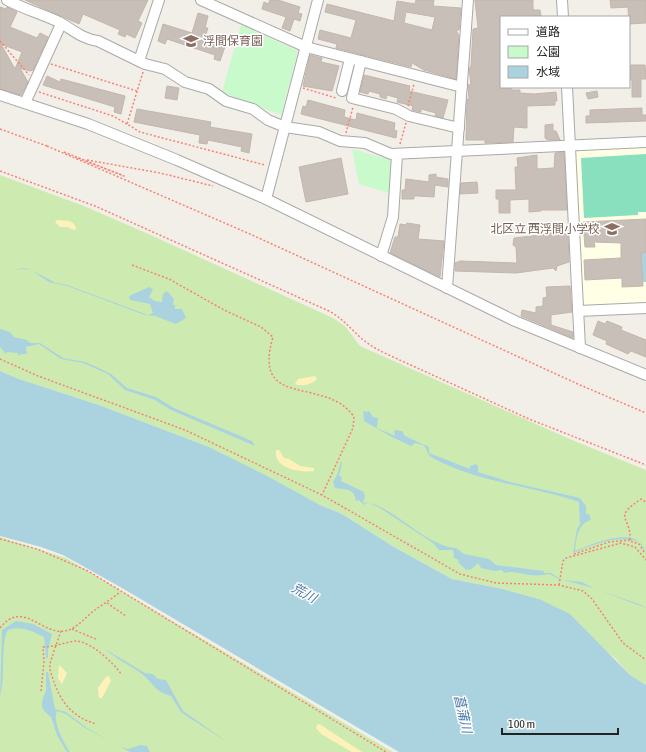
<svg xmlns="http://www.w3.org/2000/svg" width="646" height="752" font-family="'Asap Condensed','Noto Sans JP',sans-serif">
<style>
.education{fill:#ffffe5}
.grass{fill:#cdebb0}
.sand{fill:#fff1ba}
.park{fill:#c8facc}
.pitch{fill:#88e0be}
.water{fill:#aad3df}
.building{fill:#c7bfb8;stroke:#c4b6ab;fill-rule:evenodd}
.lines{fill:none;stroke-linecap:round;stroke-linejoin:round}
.minor-casing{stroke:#a9a9a9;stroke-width:12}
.path{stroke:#fa8072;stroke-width:1.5;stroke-dasharray:2 2;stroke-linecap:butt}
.minor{stroke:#fff;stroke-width:10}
.labels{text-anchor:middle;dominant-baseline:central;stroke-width:3;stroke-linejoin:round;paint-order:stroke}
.education-label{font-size:12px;fill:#785e54;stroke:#fff;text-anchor:start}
.water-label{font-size:13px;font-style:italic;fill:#4a7aab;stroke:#fff}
</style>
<rect width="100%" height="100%" fill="#f2efe9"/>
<path class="education" d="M646,147v158l-62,3 -2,-2 -8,-152 3,-3z"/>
<g class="grass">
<path d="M0,175l84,31 60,26 189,86 12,8 15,20 212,94 74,30v215l-16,-10 -15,-17 -76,-59 -36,-10 -51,-10 -58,-32 -52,-33 -22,-9 -111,-58 -110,-42 -80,-26 -19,-8z"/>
<path d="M0,537l66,21 327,194h-393z"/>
</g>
<g class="sand">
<path d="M57,220c8,1 18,-1 19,9l-2,1 -7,-3h-7l-5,-5z"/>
<path d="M315,376l2,3c-4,5 -15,8 -22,5l3,-5z"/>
<path d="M276,450h3l5,8 5,1 11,7 14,2v3c-12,2 -41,-2 -38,-21z"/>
<path d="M59,665l8,8 -5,11 -4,-6z"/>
<path d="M109,676l2,5 -9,17h-3l-1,-10 8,-11z"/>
<path d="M318,724l3,1 41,27h-10l-31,-18 -5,-6z"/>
</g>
<g class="park">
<path d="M241,25l57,26 -17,64 -59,-23z"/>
<path d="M352,149l39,11 -2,33 -30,-9z"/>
</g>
<path class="pitch" d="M646,154v58h-8v3l-54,3 -3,-60z"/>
<g class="water">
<path d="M646,252v30h-4l-1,-29z"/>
<path d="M0,264l16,6 7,-2 6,1 27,14 11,2 81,30 5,-2 -3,-9 -20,-4 -1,-4 20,-9 4,2 -4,8 6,4 7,1 1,-8 4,-3 7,8 -1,6h2v4h7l4,9 -10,6 -21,-8 -10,-1 -78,-29 -18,-4 -18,-12 -8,-1 -7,1z"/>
<path d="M0,329l10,3 4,5 13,3 3,3h10l23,15 22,4 14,6 12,6 16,14 29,9 18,11 78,33 3,5 -84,-36 -16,-10 -30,-10 -17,-16 -25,-11 -22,-4 -22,-15 -13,3 1,7h-6l-2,2 -1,-3 -11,-1 -1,2 -6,-7z"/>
<path d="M0,371l19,8 80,26 110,42 58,29 53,29 22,9 52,33 58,32 51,10 36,10 31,15 60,61 16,10v67h-247l-277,-164 -59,-33 -22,-8 -41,-11z"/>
<path d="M363,410l2,2 4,-1 4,6 5,1 -1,10 18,8 -1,-6 8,1 3,5 24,11v6l41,16v-3l6,-2 2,2v6l32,10 70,16 6,8v8h3l2,6c-13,3 -15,19 -16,31 18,-7 63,-28 71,2l-7,-11c-22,-8 -46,3 -66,11l4,-24 3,-5 -1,-22c-46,-16 -105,-20 -148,-45 -5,-4 -3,-8 -8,-12l-8,-2 -4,3 -21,-10 -26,-15z"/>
<path d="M341,461l1,2 -3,13 3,1 -1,4 23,11 1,4 -2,7c23,-4 62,44 93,45l8,6 25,5 7,6 48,6v2h7l11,7 20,2 13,7 44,15 7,4 -56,-21 -31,-8 -10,-5c-6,1 -12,2 -19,1 -9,-1 -16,-5 -26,-2l-2,-3 -7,1 -14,-3 -3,-5 -6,6 -6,1 -8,-8 1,-2 -5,-2 -1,-8h-12l-1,1 -7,-8 -53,-35 -13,-6 -3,3 -5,-5 -3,1 -2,-7 -3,-3 -1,2v-3l-15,-2 -2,-6 4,-7z"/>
<path d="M16,621l17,3 19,10 -4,16v8h-2l-2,-21c-12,-6 -23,-12 -36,-7 -8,12 -2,49 -8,66l2,-66z"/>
<path d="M105,649l40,24 8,1 5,5 8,1 17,31 46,32 -41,-26 -7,-5 -10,-16c-16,-4 -18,-13 -29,-22 -12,-9 -26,-15 -37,-25z"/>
<path d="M46,672h2l7,37 11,3 21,16 25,14 -27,-14 -19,-14 -9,-3c-5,10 7,32 13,41h-3l-10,-17 -6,-18 -7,-6 -2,-4v-6l4,-11z"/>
<path d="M141,745l6,1 3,6h-20l-9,-5 7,2z"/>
</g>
<g class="building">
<path d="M25,0h123l-10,21 4,2 -7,15 -9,-4 -1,3 -7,-3 2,-4 -37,-16 -4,10z"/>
<path d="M270,0h8l22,7 -2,6 4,1 -2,7 -6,-2 -4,12 -8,-3 4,-11 -24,-8 2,-7 4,2z"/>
<path d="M416,0h18l-1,6 28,2 -2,22h-3l3,6 -3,43 -32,-9 -12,-7 -1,4 -75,-19 1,-4 -19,-5 2,-9 31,8 5,-18 -31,-8 2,-8 67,17 3,-20 18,3zM406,12l29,5 -3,13 -28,-7z"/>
<path d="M475,0h58v10h7l1,6 -40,1v70h10l1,3h8v3l14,1 22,-2 1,9h-2v4l-28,1v22l-13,-1 -1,15 -28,1v-3h-19l1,-41 2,1 -1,-15 3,-1 -2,-15 2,-3 2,-37 5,-1z"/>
<path d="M610,0h36v23l-17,1 -1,-17 -17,1z"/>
<path d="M0,7l6,2 1,-2 10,5 -7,15 27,11 3,-5 8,4 -15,33 -3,1 -10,-3 8,14 -7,13 -21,-6zM1,44l21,8 -7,17z"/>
<path d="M198,13l10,3 -3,12h3l-3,9 21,7 -6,17 -6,-2 1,-4 -48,-16 -2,5 -7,-3 5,-17 29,9z"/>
<path d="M310,55l12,3 -1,4 18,4 -7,25 -29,-5z"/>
<path d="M629,65h16l1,14h-5v18h-9v-17h-3z"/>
<path d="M364,75l46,11 -1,5 39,9 -5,18 -8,-2 1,-3 -15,-4v3l-9,-2 1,-4 -16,-4 1,-4 -11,-3 -1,4 -6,-2v-3l-11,-3 -1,3 -8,-2z"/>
<path d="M47,76l13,6 1,-3 64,17 -4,18 -7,-2 1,-5 -72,-22z"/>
<path d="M167,86l12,2 -2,12 -12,-2z"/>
<path d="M597,91l1,6 -10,2 -2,-6z"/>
<path d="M308,100l37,10 -1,7 12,3 1,-7 38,10 -1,7 3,1 -1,7 -95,-24 2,-8 3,1z"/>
<path d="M642,108v7h4v6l-60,2v-7h4v-6z"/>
<path d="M137,109l74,13 -1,5 42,7 -3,19 -8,-2 1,-4 -34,-7 -1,4 -8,-1 1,-8 -66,-13z"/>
<path d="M553,124v7h3l4,9h-12l-3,-2v-13z"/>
<path d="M564,152l3,58h-26v1l-12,1v-13l-19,1v13h-11v-14h-3v-9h20l-1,-23h3l-1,-9 20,-3v14l17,-1 1,-15z"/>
<path d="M341,158l7,36 -42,8 -7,-35z"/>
<path d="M436,174v3l12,2v8l-13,-2 -1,12 -16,-1h-4v3h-12v-9h3l1,-11 23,3v-7z"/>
<path d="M477,182l1,11 -18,1 1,-11z"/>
<path d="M646,219v33l-5,1 2,33 -21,1v-9l-37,2 -1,-20 37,-2v-15l-27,-1 1,5h-10l-2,-25z"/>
<path d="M407,223l13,2 -2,14 26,2 -4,36 -50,-24 5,-16h3l2,-13 6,1z"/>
<path d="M552,231l5,3h11l1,28 -12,4 -1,5 -3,-3 -37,5 -61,-2v-8l5,-2 57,2 -1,-16 -3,-2 1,-7 35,-4z"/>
<path d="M570,286l2,26 -21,3v10l22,7v6l-52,-22 1,-6 14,3v-6l7,-1v-8l4,-1 -1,-10z"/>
<path d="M598,321l7,3 2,-3 15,6 -1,3 25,10v17l-15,-6 -3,3 -22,-10 1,-3 -14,-6z"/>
</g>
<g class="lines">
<g class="minor-casing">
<g id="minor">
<path d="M7,0c17,9 35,14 52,22 13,7 23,17 39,19l47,23 20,5 20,13 24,7 17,12 27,8 15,11 17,7 34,5 21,9 25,2 26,11 255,-12"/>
<path d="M201,0l105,47 156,40"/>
<path d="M562,0l1,17"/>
<path d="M139,61l20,-61"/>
<path d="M361,61l-9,37 44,11 13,7 50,12"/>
<path d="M567,87l13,261"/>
<path d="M342,91l8,-32"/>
<path d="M0,95l88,29 89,36 89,39 249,122 131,54"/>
<path d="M25,103l36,-79"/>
<path d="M266,199l52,-199"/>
<path d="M381,256l12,-39 4,-62"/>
<path d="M447,288l21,-288"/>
<path d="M578,311l68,-3"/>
</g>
</g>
<g class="path">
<path d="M0,41l29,34"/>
<path d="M51,64l86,27"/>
<path d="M143,72l-16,52 13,8 125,33"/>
<path d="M303,88l33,10"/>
<path d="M39,92l74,24 14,8"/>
<path d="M408,106l6,-22"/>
<path d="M0,129l47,17"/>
<path d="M346,133l7,-26"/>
<path d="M400,144l6,-21"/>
<path d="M47,146l203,88 330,151 66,28"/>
<path d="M64,152l60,24 -49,-19"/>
<path d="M87,160l73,13 53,13"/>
<path d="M0,171l95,35 234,105c13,7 21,17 32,27 9,8 19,13 30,18l138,63 117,46"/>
<path d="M132,265l37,14 55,31 37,17 12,10c-22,74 53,38 81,80l-1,11 -31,67"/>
<path d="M0,359l38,17 147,54 137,65 138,79 36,9 63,2 24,6 9,8 31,44 23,17"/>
<path d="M0,539l37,10 51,22 298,181"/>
<path d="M644,552l-5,-8 -9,-3c2,-25 -19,-22 11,-42l5,3"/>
<path d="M574,554l35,-12 21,-2"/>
<path d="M559,585l4,-24 3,-3 55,-15 14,4 11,13"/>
<path d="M107,603l19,13"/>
<path d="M0,628c23,-29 41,7 65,3 12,-2 20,-14 30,-21 8,-6 17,-11 25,-18"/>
<path d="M72,629l26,11"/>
<path d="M61,631c-2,6 -10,28 -11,33 -1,6 2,12 4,18 8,22 19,35 42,42"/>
<path d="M41,691l3,-29 -1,-15c12,0 22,-5 33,-6 14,0 38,22 45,33"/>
</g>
<use href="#minor" class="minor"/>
</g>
<defs>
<g id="school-bare" transform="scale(1.2)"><path d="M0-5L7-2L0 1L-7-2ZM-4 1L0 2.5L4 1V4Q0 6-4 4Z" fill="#8d6e63" stroke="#fff" stroke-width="2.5" paint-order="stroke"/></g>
</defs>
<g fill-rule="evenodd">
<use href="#school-bare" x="191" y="41"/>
<use href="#school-bare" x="612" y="229"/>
</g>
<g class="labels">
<g class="education-label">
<text x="203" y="41">浮間保育園</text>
<text x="600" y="229" text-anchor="end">北区立 西浮間小学校</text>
</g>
<g class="water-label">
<text transform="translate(304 593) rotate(28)">荒川</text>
<text transform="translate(463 714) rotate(77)">菖蒲川</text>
</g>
</g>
<rect x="500" y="16" width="130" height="72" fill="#ffffff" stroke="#a7a7a7"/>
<rect x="508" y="29" width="20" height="6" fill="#ffffff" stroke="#a7a7a7"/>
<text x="536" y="36" font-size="12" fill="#222222">道路</text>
<rect x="508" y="46" width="20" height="12" fill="#c8facc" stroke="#a7a7a7"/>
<text x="536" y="56" font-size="12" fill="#222222">公園</text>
<rect x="508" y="66" width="20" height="12" fill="#aad3df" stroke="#a7a7a7"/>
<text x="536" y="76" font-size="12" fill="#222222">水域</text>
<path d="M502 728v6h116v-6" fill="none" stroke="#222222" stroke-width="2"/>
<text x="508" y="728" font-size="12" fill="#222222" stroke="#ffffff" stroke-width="3" paint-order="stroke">100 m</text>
</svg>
